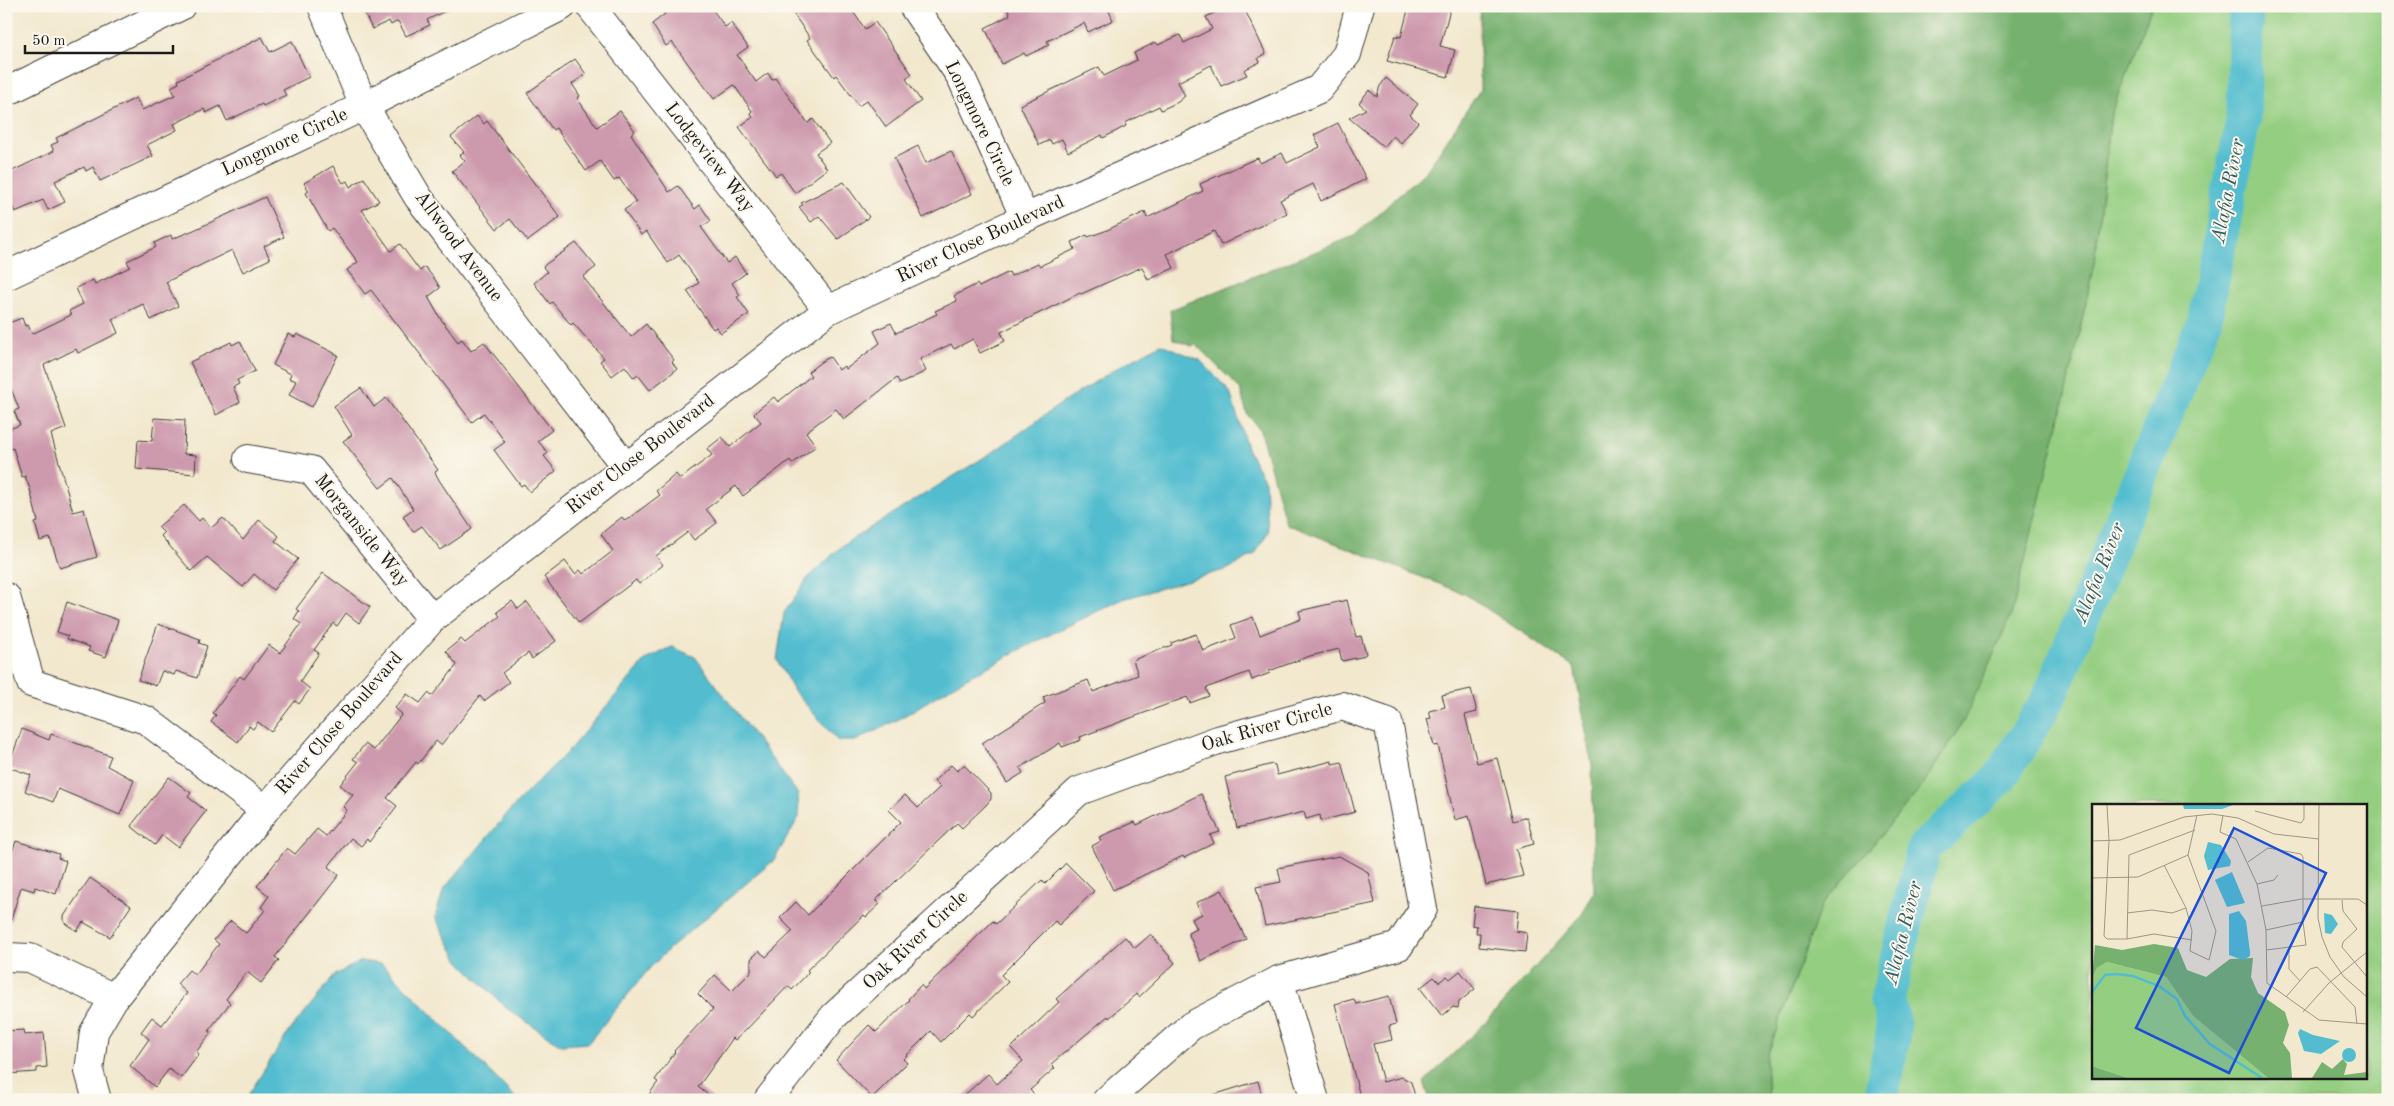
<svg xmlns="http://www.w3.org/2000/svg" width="2394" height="1106" font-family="'Old Standard TT',serif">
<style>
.green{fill:#94ce81;stroke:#58754e;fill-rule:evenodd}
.forest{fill:#77b16f;stroke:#4a6646}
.water{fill:#53bdcf;stroke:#386c76}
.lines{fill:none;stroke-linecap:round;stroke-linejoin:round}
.river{stroke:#53bdcf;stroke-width:35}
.building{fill:#cd9aad}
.minor-casing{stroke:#3c3b37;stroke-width:30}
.minor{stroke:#fff;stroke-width:28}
.labels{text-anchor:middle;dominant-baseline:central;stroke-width:4;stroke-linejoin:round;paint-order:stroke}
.street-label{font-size:19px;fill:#1c1c1c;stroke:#fbf7ec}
.water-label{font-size:20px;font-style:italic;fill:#325c64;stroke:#fbf7ec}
.inset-river{fill:none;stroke:#53bdcf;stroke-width:2.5}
.inset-road{fill:none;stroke:#9c9687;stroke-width:1}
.view{fill:#1d4ed8;fill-opacity:0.15;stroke:#1d4ed8;stroke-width:2.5}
.inset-edge{fill:none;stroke:#1c1c1c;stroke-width:2.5}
</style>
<rect width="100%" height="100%" fill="#fbf7ec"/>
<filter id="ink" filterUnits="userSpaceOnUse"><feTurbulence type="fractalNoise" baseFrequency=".02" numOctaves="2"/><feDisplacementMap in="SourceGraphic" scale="10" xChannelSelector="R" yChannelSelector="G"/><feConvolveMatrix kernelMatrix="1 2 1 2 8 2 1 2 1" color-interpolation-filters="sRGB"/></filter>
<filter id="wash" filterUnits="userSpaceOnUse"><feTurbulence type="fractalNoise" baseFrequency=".0096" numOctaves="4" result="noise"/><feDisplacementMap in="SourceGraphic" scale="20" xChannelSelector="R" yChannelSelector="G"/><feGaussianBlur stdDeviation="1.12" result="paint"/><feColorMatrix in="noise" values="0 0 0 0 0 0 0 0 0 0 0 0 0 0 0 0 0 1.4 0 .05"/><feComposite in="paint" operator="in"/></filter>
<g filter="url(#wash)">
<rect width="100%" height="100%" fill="#f2e8ce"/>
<path class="green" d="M2152,6h236v1094h-620l-2,-41 55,-153 99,-117 43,-67 78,-236 32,-123 21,-100 17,-149zM2093,805h272v272h-272z"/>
<path class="forest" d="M1480,6h672l-41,108 -17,149 -21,100 -61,250 -49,109 -43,67 -99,117 -55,153 2,41h-338l-6,-18 59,-57 98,-109 13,-24 -2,-128 -18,-97 -109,-73 -179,-70 -26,-94 -13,-16 -7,-25 -44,-44 -5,1 -18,-7 -3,-29 184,-74 73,-66 53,-80z"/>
<g class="water">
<path d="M1161,344l39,16 30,32 18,59 17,30 3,51 -13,22 -27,15 -105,30 -86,42 -78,41 -60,37 -44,22h-17l-44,-50 -17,-31 7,-47 23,-34 37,-35 152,-94 66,-47 58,-37z"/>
<path d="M672,647l23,10 103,137 1,23 -25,43 -103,87 -22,22 -61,74 -27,2 -55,-37 -47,-47 -24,-44 9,-28 68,-81 57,-58 77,-90z"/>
<path d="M361,961l21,3 136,136h-273l43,-67 47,-58z"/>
</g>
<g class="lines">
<path class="river" d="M1882,1100c0,-32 21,-69 5,-99l37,-153 76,-70 50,-82 154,-374 39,-201 3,-115"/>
</g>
<g id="blocks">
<g class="building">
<path d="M361,6h94l-28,14 3,5 -24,11 -8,-15 -7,4 -2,-4 -17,8z"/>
<path d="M659,6h51l15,21 6,-4 17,24 -11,8 19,27 12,-9 4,7 3,-2 33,45 5,-4 17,24 -14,10 11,16 -32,24 -14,-20 -5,3 -37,-49 14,-10 -3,-4 2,-2 -18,-26 -20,14 -42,-57 -6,4 -14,-22 13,-10z"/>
<path d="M788,6h61l16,23 10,-7 37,52 -6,5 15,22 -35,26 -19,-27 -8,6 -23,-31 -2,2 -27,-37 3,-2z"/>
<path d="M1006,6h112l-9,5 4,9 -25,12 -4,-9 -37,18 2,4 -23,11 -2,-3 -22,11 -17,-36 25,-13z"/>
<path d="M1228,6h15l23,48 -8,4 2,4 -16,8 3,5 -26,11 -10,-21 -33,17 7,14 -7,6 -17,8 -2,-4 -34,17 1,3 -23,12 -1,-3 -34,17 -6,-13 -10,5 -2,-4 -11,5 -19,-40 79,-38 5,9 33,-16 -3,-7 22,-11 2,3 22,-10 4,8 28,-14 -6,-12z"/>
<path d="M1409,6h42l-11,40 15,4 -7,27 -61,-16 8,-25 6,1z"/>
<path d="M262,37l8,15 22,-11 17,36 -26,13 3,5 -23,11 -1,-2 -35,17 -7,-15 -14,7 -2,-4 -30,15 3,6 -30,15 6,11 -53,25 -7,-14 -7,4 -2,-4 -29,14 10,21 -17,8 -5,-10 -28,12 -9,-17v-21l48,-23 -3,-6 7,-3 -2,-4 80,-40 6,12 33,-15 -4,-8 8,-4 -1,-3z"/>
<path d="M575,59l11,15 -14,10 8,12 -3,2 20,29 23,-16 15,20 -4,3 38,58 9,-6 17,23 5,-4 11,16 -10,6 26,36 8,-6 11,16 -14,10 8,12 -3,2 12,17 -28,19 -5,-6 -3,2 -26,-38 12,-8 -20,-28 -11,8 -22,-32 -5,4 -17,-25 12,-8 -17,-24 -5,3 -14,-20 -14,10 -30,-43 -3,2 -26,-37z"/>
<path d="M1386,78l32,26 -8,11 8,7 -17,21 -8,-7 -9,11 -35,-29 17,-9 -7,-6 10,-13 8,7 3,-11z"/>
<path d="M477,116l7,8 3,-3 73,96 -32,24 -18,-22 -13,10 -45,-58 13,-10 -5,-6 4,-3 -13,-15z"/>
<path d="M1338,123l28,56 -45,22 -8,-17 -33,16 7,13 -66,32 -7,-14 -47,23 7,14 -26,12 -6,-13 -61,27 -1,-1 -79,39 4,9 -25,12 -7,-14 -19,10 -3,-5 -31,15 6,12 -26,13 -3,-6 -53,41 -8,-10 -30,23 10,14 -24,18 -2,-4 -47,36 -7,-10 -30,23 11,14 -23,17 -6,-8 -32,24 7,9 -24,19 -3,-4 -57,43 -35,-46 21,-16 10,13 5,-4 3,4 30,-23 -12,-17 7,-6 14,-11 3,4 35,-26 -4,-4 20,-17 4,5 32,-24 -5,-6 15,-12 8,10 31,-25 -7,-8 6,-6 14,-11 4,5 33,-26 -3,-4 14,-11 8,-4 9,13 5,-4 2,3 34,-26 -6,-12 17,-8 5,10 41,-19 -2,-3 22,-10 -3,-5 23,-12 2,3 30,-15 2,4 27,-13 2,3 35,-17 -3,-7 15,-7 1,2 17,-6 40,-19 2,6 21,-10 35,-17 -3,-7 50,-23 8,-3 2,5 22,-10 5,10 33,-16 -6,-12z"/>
<path d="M918,146l8,17 25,-12 21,43 -49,24 -29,-60z"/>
<path d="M333,166l10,17 4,-2 3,6 14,-9 15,23 -17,9 29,41 9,-7 20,27 5,-4 11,14 4,7 -12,9 12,21 18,24 4,-3 9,12 13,-9 68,88 -14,11 10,12 -4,3 12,15 -26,21 -6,-8 -3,2 -27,-36 11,-8 -21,-29 -12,9 -101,-132 -6,4 -18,-24 11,-8 -26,-34 -4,3 -22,-38 3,-2 -5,-8z"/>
<path d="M844,182l25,35 -31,22 -19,-23 -8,6 -12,-15 4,-2 -2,-2z"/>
<path d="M265,197l19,40 -20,9 6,13 -27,13 -11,-22 -66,32 12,24 -27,14 -8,-16 -31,15 6,14 -40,20 -2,-4 -32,16 22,63 -15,6 22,78 11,-3 13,48 -37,11 -10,-30 -10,3 -5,-18 3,-1 -8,-33 -5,-13 -3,1 -9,-29 -2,1 -5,-13v-6l14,-5 -6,-14 5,-2 -13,-33v-52l16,-6 3,8 3,-1 4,9 39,-19 -2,-4 14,-7 -7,-16 17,-8 2,4 35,-17 -3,-6 29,-14 -2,-4 17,-8 1,4 22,-9z"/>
<path d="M576,243l20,24 -13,10 48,60 15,-13 28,36 -2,2 5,7 -27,21 -12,-15 -4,3 -9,-12 -13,10 -12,-15 4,-3 -31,-35 -2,2 -19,-23 -2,2 -16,-21 13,-11 -4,-5 3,-3z"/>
<path d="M288,334l7,3 2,-3 41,21 -26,52 -23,-12 7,-14 -7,-3 2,-4 -18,-9z"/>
<path d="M240,341l15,30 -18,9 2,4 -6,3 7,15 -24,13 -26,-53 41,-20 1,3z"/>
<path d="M361,388l13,19 12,-9 52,72 -3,2 4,8 33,49 -31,21 -19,-24 -9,6 -10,-16 10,-7 -20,-31 -13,10 -37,-47 9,-6 -18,-29z"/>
<path d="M154,418l31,2 -1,34 12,1 -1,19 -59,-5 2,-29 14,1z"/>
<path d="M184,505l15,16 3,-3 9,10 12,-10 20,22 16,-20 20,16 -4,5 23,18 -25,31 -19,-16 -11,13 -36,-30 -16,14 -30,-35 3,-3 -6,-6z"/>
<path d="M323,573l47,34 -11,16 -13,-10 -9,13 -4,-3 -19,27 5,3 -19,28 10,8 -11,15 -4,-3 -24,31 -13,-10 -5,7 -4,-3 -11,16 -27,-20 5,-7 -3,-2 27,-37 4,3 25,-34 11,8 21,-29 -7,-5 5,-8 -3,-2z"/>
<path d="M1347,600l9,37 5,-1 5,18 -5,3 -19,4 -3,-12 -29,7 -41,15 1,2 -18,7 -3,-8 -43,16 3,8 -19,7 -3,-6 -107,40 1,3 -19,7 -2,-4 -40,25 3,5 -16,10 -25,-40 63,-40 -2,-6 45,-17 5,12 45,-17 -5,-15 39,-15 -1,-2 25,-9 7,17 33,-13 -5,-13 22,-8 7,18 41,-16 -2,-8z"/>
<path d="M512,601l6,8 9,-7 29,39 -24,18 -4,-6 -26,20 7,9 -25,19 -4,-5 -39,49 -5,-4 -18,23 -2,-2 -29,36 10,8 -28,36 -2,-3 -6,7 -10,-8 -23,29 11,8 -64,82 4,3 -18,23 -14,-11 -21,27 4,4 -21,27 2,3 -15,19 3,2 -18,24 -12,-9 -14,18 -25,-21 19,-27 -8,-7 11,-15 10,8 25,-32 -10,-9 12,-14 6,5 24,-31 -5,-4 11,-13 6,-6 15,12 19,-23 -4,-3 8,-11 -12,-10 30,-38 8,6 22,-25 9,7 21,-26 -4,-3 10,-12 -13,-10 18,-23 -5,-3 12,-15 9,6 28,-36 -7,-6 12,-14 13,9 8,-10 4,3 25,-31 -11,-14 15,-12 4,4 35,-27 -3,-4z"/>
<path d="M67,602l51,18 -12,37 -18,-6 2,-4 -23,-8 1,-3 -11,-4z"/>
<path d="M158,624l42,15 -1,4 8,3 -10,32 -21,-7 -2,4 -12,-4 -6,15 -18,-6z"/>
<path d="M1471,689l6,23 -12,3 12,48 20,-5 16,63 14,-4 7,27 -18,5 7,27 -37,9 -17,-69 -14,4 -17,-75 -4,1 -7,-27 4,-1 -2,-7 16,-4 -3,-12z"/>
<path d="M22,729l27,11 2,-6 60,22 -4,10 27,14 -14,35 -62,-26 -5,13 -28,-11 6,-16 -23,-8z"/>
<path d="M1332,761v3l10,-2 13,50 -34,9 -1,-6 -14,4 -2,-7 -67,16 -12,-51 47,-13 3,1 2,10z"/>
<path d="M951,765l6,6 7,-6 27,28v6l-5,6 -24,23 -5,-5 -81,77 4,4 -14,13 -2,-2 -57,55 2,2 -17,18 -4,-4 -43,45 -10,9 -2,-2 -35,49 17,13h-70l13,-18 -3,-2 20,-28 -1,-1 39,-42 -15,-15 17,-19 17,16 19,-19v-13l8,-8 7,6 27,-26 -13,-13 16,-16 12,13 93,-93 -12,-12 16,-15 13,13 22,-21 -6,-6z"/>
<path d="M169,777l22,16 -3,4 18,14 -28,36 -16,-12 -7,10 -24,-19z"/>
<path d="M1201,794l19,38 -10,3 4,8 -30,15 -1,-2 -70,34 -21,-44 9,-5 -2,-4 36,-15 2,3z"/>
<path d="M16,841l43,13 -1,4 8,3 -10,33 -21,-7 -1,4 -13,-4 -11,36 -4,-1v-52z"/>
<path d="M1339,856l29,16 7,31 -110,23 -9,-39 25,-5 -3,-14z"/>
<path d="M1066,863l28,28 -35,34 -4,-4 -54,54 7,7 -35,34 -3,-3 -29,29 -10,-11 -28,28 4,4 -35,35 -36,-38 33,-35 7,7 33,-32 -1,-1 13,-14 3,4 69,-68 3,3 46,-44 3,4z"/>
<path d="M90,878l41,28 -21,31 -27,-15 -6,9 -13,-9v-6z"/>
<path d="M1222,890l24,49 -45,22 -13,-28 9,-4 -5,-10 10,-5 -6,-11z"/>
<path d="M1474,906l44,5 -2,20 11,2 -2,19 -46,-5 1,-14h-4l1,-7 -5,-1z"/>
<path d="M1151,934l24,29 -36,34 -2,-3 -28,24 -1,-2 -57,48 4,4 -25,22 9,10h-80l29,-26 9,10 26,-23 -12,-13 48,-46 -3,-3 69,-62 10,11z"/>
<path d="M1460,971l15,18 -16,13 -1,6 -5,-1 -11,9 -22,-28 14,-11 5,5 8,-6 3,3z"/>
<path d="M1389,996l7,28 -7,2 3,14 -19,4 10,38 19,-5 9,5 5,18h-55l-26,-96 19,-5 2,5z"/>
<path d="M24,1030l1,5 19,-2 3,34 -10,1v4l-31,2v-43z"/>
<path d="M1258,1081l5,19h-52l-1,-4z"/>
</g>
</g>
</g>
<g filter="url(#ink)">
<use href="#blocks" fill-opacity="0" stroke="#3c3b37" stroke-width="1"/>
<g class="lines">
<g class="minor-casing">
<g id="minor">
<path d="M322,6l42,100 54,91 208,270"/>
<path d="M590,6l238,304"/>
<path d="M913,6l48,71 64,141"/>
<path d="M6,92l175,-86"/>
<path d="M6,276l358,-170 198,-100"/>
<path d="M248,459l63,11 121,149"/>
<path d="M6,597l25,86 115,37 119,90"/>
<path d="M6,957l24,1 84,40"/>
<path d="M1279,980l36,120"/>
<path d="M97,1100l-8,-29 5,-39 20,-34 151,-188 167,-191 396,-309 197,-92 294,-129 28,-35 13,-48"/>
<path d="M768,1100l66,-84 245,-225 139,-51 124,-34 46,16 35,187 -24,37 -120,34 -88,46 -84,74"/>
</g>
</g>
<use href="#minor" class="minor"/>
</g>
</g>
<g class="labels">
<g class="street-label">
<text transform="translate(979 124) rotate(64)">Longmore Circle</text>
<text transform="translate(285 143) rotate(-25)">Longmore Circle</text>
<text transform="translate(709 158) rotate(52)">Lodgeview Way</text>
<text transform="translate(981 240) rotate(-25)">River Close Boulevard</text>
<text transform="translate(458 247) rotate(53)">Allwood Avenue</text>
<text transform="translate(641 455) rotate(-38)">River Close Boulevard</text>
<text transform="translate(361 531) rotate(51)">Morganside Way</text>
<text transform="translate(340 724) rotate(-49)">River Close Boulevard</text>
<text transform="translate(1267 728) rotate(-16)">Oak River Circle</text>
<text transform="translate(916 941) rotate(-43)">Oak River Circle</text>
</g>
<g class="water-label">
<text transform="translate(2229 191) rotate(-79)">Alafia River</text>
<text transform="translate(2100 573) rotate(-68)">Alafia River</text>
<text transform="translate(1904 933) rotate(-76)">Alafia River</text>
</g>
</g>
<g transform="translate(2092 804)">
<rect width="275" height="275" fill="#f2e8ce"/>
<path d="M15,158l59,15 27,39 75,62h-140l-36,-12v-88l5,-10z" fill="#94ce81"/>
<path d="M62,140l24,4 9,22 19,7 24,-18 23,-1 -2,19 7,16 27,19 4,13 -6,18 7,10 2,25h-24l-75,-62 -27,-39 -59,-15 -10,6 -5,10 3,-33 27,5zM251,255l4,5 -3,11 23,-3v6h-55l10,-16 10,7zM0,262l36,12h7h-43z" fill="#77b16f"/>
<path d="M91,1h50l-11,4h-38zM116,38l13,3 10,16 -1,5 -22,4 -4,-14zM140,68l13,31 -18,4 -12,-27zM147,107l7,10 4,31v4l-7,4 -14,-5v-41zM232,109l8,2 6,9 -7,10 -6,-1zM208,225l13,6 27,6 -19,13 -17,-3 -6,-18zM250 251a7 7 0 1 1 14 0a7 7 0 1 1-14 0Z" fill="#53bdcf"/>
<path class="inset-river" d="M0,188l13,-17 11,-1 17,2 26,10 18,13 8,17 25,28 52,34"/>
<path class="inset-road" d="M15,1l2,36 -5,95 3,3h20l27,-5 38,6M227,1l-1,113 4,19 8,20 14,20 23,20M163,7l46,12 3,-4v-14M131,11l-3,17 16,7 21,45 9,46 1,53 52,37 48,4M0,37l28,-1 64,-23 28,-3 26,4 36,16 45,5M156,58l20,-14 33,6 2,3v65l3,23 -40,5M72,61l22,43 6,23 -2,20 19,9 7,-29 -28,-76 9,-40M0,74l46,-1 50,-22M165,80l17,-4 4,-5M250,96l1,11 14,18 -14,13 -1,5 25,30M170,102l40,-7h56l9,6M35,109l25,-3 20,3 14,-5M174,126l37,-8M35,135l2,-84 66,-25M197,145v20l11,12M194,193l24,-28 7,-2 38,40 2,17M211,208l26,-29 38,-31"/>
<path class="view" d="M142,24l92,45 -97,200 -93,-45z"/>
<rect width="275" height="275" class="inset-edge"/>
</g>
<rect width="2394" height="1106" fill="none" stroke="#fbf7ec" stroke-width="25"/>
<path d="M25 45v8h148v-8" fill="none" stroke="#1c1c1c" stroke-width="2.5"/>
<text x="32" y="45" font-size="15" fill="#1c1c1c" stroke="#fbf7ec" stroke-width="4" paint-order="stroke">50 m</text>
</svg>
